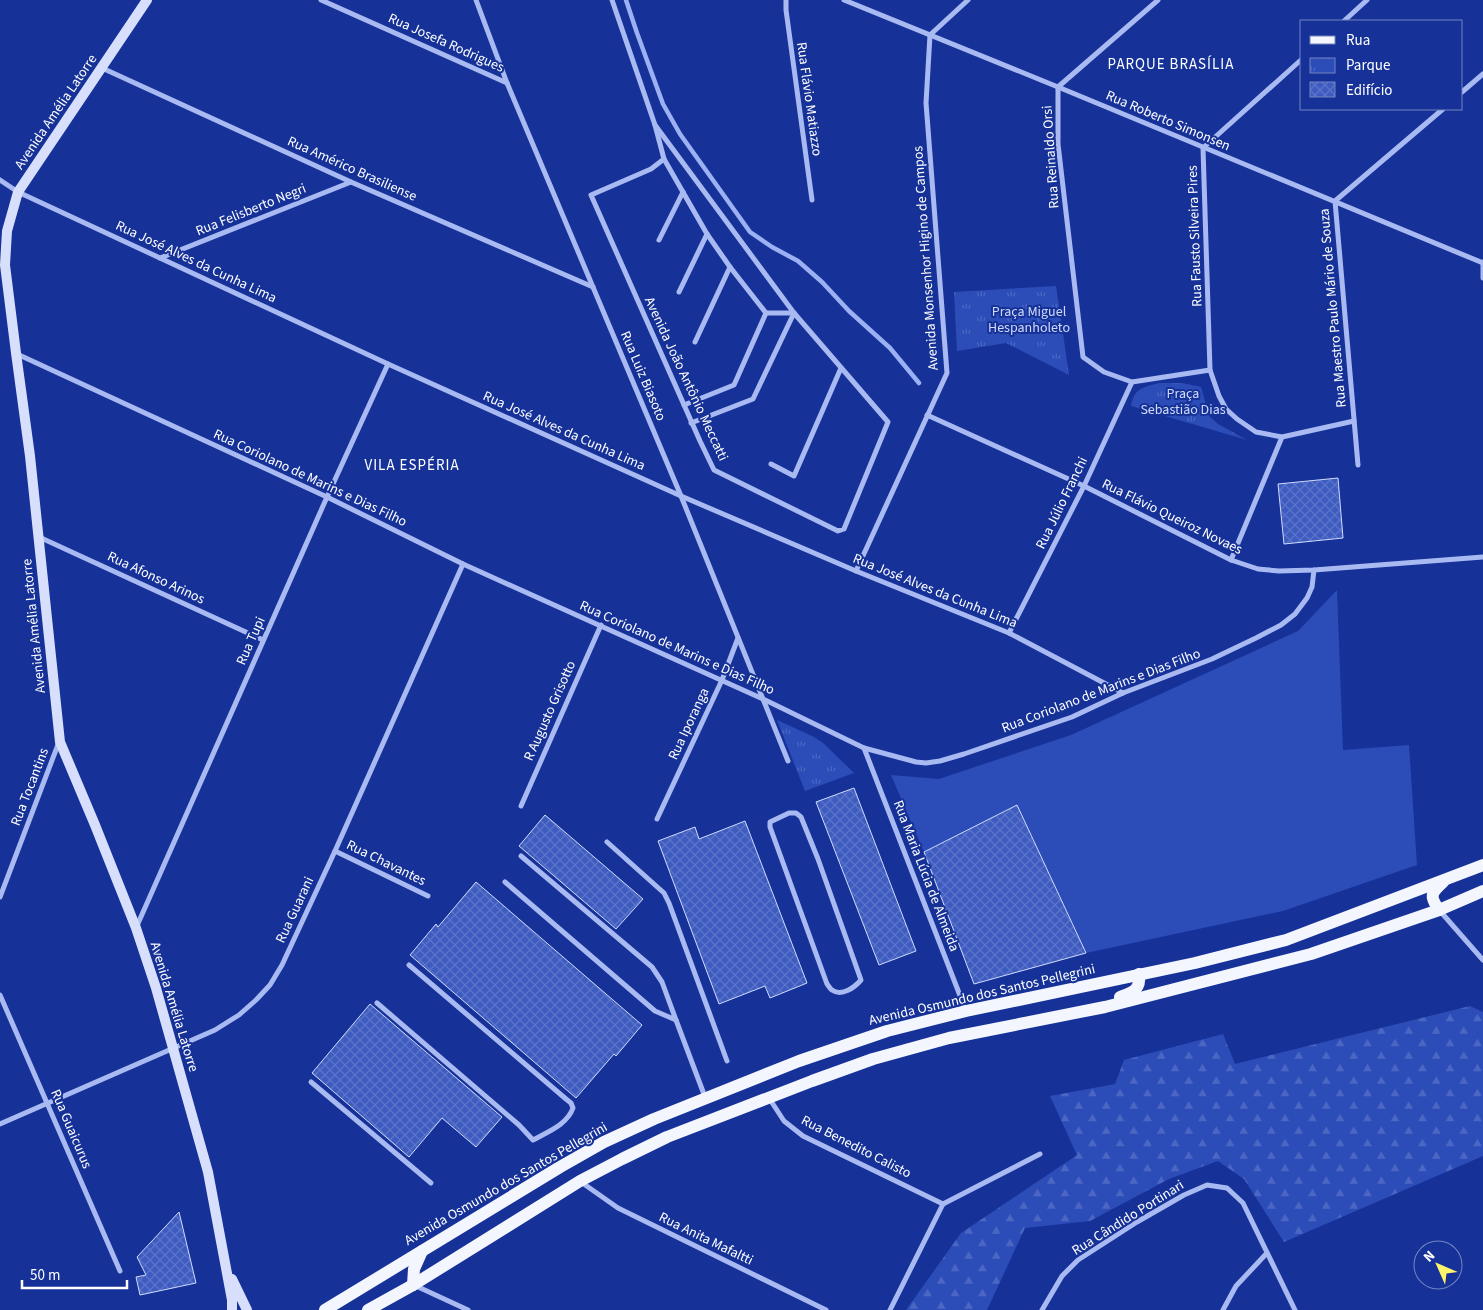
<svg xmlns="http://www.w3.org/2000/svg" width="1483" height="1310" font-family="'Source Sans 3',sans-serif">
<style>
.forest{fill:url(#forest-firs)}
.park{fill:url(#park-tufts)}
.pitch{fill:#2c4cb8}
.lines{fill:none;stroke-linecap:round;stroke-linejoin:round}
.stream{stroke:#9bb1f4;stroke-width:4.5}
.building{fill:url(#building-cross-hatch);stroke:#d0dbfc}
.minor{stroke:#a9baf2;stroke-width:5}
.secondary{stroke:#d8dffc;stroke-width:10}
.primary{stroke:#f4f6ff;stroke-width:12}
.labels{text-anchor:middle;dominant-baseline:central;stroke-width:4;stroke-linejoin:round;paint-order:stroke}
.street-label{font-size:14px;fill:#fff;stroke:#163298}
.park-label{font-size:14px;fill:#d0dbfc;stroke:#163298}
.neighbourhood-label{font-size:15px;letter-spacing:1px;fill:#fff;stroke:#163298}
</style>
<defs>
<pattern id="forest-firs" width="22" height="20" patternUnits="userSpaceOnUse" patternTransform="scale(1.25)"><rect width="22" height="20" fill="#2c4cb8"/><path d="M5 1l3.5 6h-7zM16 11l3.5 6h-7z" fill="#4c67c3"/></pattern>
<pattern id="park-tufts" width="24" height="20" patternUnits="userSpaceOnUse" patternTransform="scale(1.25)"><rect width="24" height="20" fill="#2c4cb8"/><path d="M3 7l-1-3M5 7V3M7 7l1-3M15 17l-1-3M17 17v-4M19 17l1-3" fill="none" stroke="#4c67c3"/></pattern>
<pattern id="building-cross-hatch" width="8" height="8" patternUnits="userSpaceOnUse" patternTransform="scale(1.25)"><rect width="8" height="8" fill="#3e5bc0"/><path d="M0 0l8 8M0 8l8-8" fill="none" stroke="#5b74c9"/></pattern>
</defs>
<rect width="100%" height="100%" fill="#163298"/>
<path class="forest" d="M1470,1006l13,6v144l-199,86 -40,-63 -26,-18 -49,18 -79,42 -65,7 -38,82h-81l55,-77 116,-78 -27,-59 65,-12 9,-24 99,-26 12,30z"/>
<g class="park">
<path d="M1056,286l13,89 -63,-32 -49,8 -3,-59z"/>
<path d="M1159,383h23l19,4 8,29 9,8 29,16 -116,-34c3,-18 13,-19 28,-23z"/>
<path d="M777,720l37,17 9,6 31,30 -49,18z"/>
</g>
<path class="pitch" d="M1337,590l6,160 66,-5 8,120 -134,46 -197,42 -69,-148 -93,47 -33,-77 48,4 132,-44 227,-104z"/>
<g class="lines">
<path class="stream" d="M626,0l11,33 26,71 17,30 70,98 22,15 26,14 24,21 27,29 41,37 29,35"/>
</g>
<g class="building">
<path d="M1338,478l5,60 -59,6 -6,-60z"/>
<path d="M854,788l62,163 -37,14 -63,-163z"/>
<path d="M1017,805l69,148 -112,31 -50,-132z"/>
<path d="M545,815l98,84 -27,30 -97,-83z"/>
<path d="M745,821l62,162 -37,15 -5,-12 -46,18 -61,-163 37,-14 4,12z"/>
<path d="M476,882l166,143 -26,31 -2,-2 -38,44 -166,-143 26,-31 2,3z"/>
<path d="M370,1004l132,113 -26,30 -34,-29 -33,39 -97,-84z"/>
<path d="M179,1212l17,71 -56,12 -4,-18 10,-2 -9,-18z"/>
</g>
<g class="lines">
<g class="minor">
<path d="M321,0l186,83"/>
<path d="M476,0l31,83 174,413 107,265"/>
<path d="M612,0l43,125 9,34 43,75 23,33 36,46"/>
<path d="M786,0v10l26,190"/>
<path d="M844,0l214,87 425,176"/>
<path d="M1158,0l-100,87v57l25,213 21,15 28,10 78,-12"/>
<path d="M1344,21l23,-21"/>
<path d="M1302,59l-99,89 7,222 9,26 7,13 11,10 19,13 26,5 72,-16"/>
<path d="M102,68l249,114 242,105"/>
<path d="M1462,92l21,-18"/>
<path d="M655,125l139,188 94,109 -44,107 -6,2 -124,-61 -14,-29 -109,-246 60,-26 13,-10"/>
<path d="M0,180l18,12 370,172 293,132 175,75 153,62 114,60"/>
<path d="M659,240l24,-48"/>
<path d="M160,258l191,-76"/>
<path d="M1483,262v16"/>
<path d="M679,292l28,-58"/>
<path d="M766,313h28"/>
<path d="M695,342l35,-75"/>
<path d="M17,354l310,143 136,67 300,135 101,49 52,14 10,1 14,-2 24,-7 108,-37 51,-24 89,-34 44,-21 25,-13 14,-11 12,-16 5,-11 2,-17"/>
<path d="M684,405l50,-20 32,-72"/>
<path d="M927,415l157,71 147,74 27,9 21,2 35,-1 169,-13"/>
<path d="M691,423l62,-24 41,-86"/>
<path d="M771,464l23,12 47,-108"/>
<path d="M1358,465l-23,-264 108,-92"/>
<path d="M39,537l224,103"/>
<path d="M1231,560l51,-123"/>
<path d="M856,571l91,-198 -21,-270 4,-68 38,-35"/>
<path d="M1009,633l75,-147 48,-104"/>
<path d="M864,748l102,263"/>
<path d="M521,806l80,-181"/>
<path d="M789,813h7l5,4 17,42 43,121c-6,7 -19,17 -29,10 -2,-1 -3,-4 -5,-6l-57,-157v-5z"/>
<path d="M657,819l65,-139 16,-42"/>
<path d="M607,842l57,51 5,10 58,158"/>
<path d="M335,851l93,45"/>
<path d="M505,882l150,129 21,9 -14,-38 -10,-15 -131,-111"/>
<path d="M0,897l59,-155"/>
<path d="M1440,911l43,49"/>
<path d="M136,928l191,-431 61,-133"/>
<path d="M0,995l120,276"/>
<path d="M377,1003l142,122 14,15c14,-8 34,-15 40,-32l-2,-5 -5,-4 -157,-134"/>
<path d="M676,1020l29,77"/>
<path d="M311,1082l120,101"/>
<path d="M769,1098l15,23 19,15 140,68"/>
<path d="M0,1124l215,-94 24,-15 17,-15 14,-15 12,-20 53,-114 128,-287"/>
<path d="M581,1182l37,26 208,102"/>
<path d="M416,1286l52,24"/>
<path d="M890,1310l53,-106 97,-50"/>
<path d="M1042,1310l20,-34 16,-16 59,-38 47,-27 23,-10 20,3 16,15 52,107"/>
<path d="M1223,1310l13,-24 31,-33"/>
</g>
<g class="secondary">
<path d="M147,0l-129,192 -11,39 -2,34 11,88 14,103 30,286 35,83 41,103 20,60 52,184 24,128v10"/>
<path d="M232,1279l15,31"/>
</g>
<g class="primary">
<path d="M1439,910c-10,-14 -8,-17 4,-28"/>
<path d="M1120,997c13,-5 21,-7 19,-23"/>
<path d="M413,1285l1,-16 8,-18"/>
<path d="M325,1310l235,-143 44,-25 50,-23 145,-58 88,-30 79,-20 229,-48 91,-23 197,-75"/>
<path d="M368,1310l45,-25 167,-104 42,-22 45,-22 145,-56 61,-22 76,-21 156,-31 206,-53 128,-44 44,-19"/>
</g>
</g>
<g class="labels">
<g class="street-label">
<text transform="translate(446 43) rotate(24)">Rua Josefa Rodrigues</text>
<text transform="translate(809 99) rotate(82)">Rua Flávio Matiazzo</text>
<text transform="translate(56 112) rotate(-56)">Avenida Amélia Latorre</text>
<text transform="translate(1168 121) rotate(23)">Rua Roberto Simonsen</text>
<text transform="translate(1051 157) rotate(-94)">Rua Reinaldo Orsi</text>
<text transform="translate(352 169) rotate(24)">Rua Américo Brasiliense</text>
<text transform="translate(251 210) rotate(-22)">Rua Felisberto Negri</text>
<text transform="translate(1195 236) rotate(-92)">Rua Fausto Silveira Pires</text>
<text transform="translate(926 258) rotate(-94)">Avenida Monsenhor Higino de Campos</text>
<text transform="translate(196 262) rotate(25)">Rua José Alves da Cunha Lima</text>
<text transform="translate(1333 308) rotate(-95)">Rua Maestro Paulo Mário de Souza</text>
<text transform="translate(643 376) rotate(67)">Rua Luiz Biasoto</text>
<text transform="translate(686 379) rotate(65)">Avenida João Antônio Meccatti</text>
<text transform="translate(564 431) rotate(24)">Rua José Alves da Cunha Lima</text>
<text transform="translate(310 478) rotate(25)">Rua Coriolano de Marins e Dias Filho</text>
<text transform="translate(1062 503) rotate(-64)">Rua Júlio Franchi</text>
<text transform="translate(1172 517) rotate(26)">Rua Flávio Queiroz Novaes</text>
<text transform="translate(156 578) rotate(25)">Rua Afonso Arinos</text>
<text transform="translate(935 591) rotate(22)">Rua José Alves da Cunha Lima</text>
<text transform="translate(34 626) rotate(-96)">Avenida Amélia Latorre</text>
<text transform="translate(251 641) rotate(-66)">Rua Tupi</text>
<text transform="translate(677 648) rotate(24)">Rua Coriolano de Marins e Dias Filho</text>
<text transform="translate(1101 691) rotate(-21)">Rua Coriolano de Marins e Dias Filho</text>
<text transform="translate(550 711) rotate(-66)">R Augusto Grisotto</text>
<text transform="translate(689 724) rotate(-65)">Rua Iporanga</text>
<text transform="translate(30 787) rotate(-69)">Rua Tocantins</text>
<text transform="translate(386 863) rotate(26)">Rua Chavantes</text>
<text transform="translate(926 876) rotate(69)">Rua Maria Lúcia de Almeida</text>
<text transform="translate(295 910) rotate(-65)">Rua Guarani</text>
<text transform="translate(982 995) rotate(-13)">Avenida Osmundo dos Santos Pellegrini</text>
<text transform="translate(174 1007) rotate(73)">Avenida Amélia Latorre</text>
<text transform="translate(71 1129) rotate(67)">Rua Guaicurus</text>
<text transform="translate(856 1147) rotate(27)">Rua Benedito Calisto</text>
<text transform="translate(506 1184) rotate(-30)">Avenida Osmundo dos Santos Pellegrini</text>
<text transform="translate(1128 1218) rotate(-32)">Rua Cândido Portinari</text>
<text transform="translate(706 1239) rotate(26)">Rua Anita Mafaltti</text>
</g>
<g class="park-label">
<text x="1029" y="312">Praça Miguel<tspan x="1029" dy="16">Hespanholeto</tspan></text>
<text x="1183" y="394">Praça<tspan x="1183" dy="16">Sebastião Dias</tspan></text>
</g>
<g class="neighbourhood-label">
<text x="1171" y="64">PARQUE BRASÍLIA</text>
<text x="412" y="465">VILA ESPÉRIA</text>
</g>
</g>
<rect x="1300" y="20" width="162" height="90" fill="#163298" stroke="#7384c1"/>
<rect x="1310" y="36" width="25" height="8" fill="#f4f6ff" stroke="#7384c1"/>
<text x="1346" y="45" font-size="15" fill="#ffffff">Rua</text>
<rect x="1310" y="58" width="25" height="15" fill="url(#park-tufts)" stroke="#7384c1"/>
<text x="1346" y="70" font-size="15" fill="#ffffff">Parque</text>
<rect x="1310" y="82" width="25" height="15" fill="url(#building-cross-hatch)" stroke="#7384c1"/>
<text x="1346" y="95" font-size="15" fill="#ffffff">Edifício</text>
<g transform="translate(1438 1265) rotate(315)"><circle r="24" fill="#163298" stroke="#7384c1"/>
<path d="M0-4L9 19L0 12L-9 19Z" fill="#fff56a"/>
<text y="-8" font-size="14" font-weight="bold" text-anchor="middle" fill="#ffffff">N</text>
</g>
<path d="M22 1280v8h105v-8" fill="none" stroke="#ffffff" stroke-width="2.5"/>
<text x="30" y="1280" font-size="15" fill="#ffffff" stroke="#163298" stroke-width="4" paint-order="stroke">50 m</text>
</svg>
